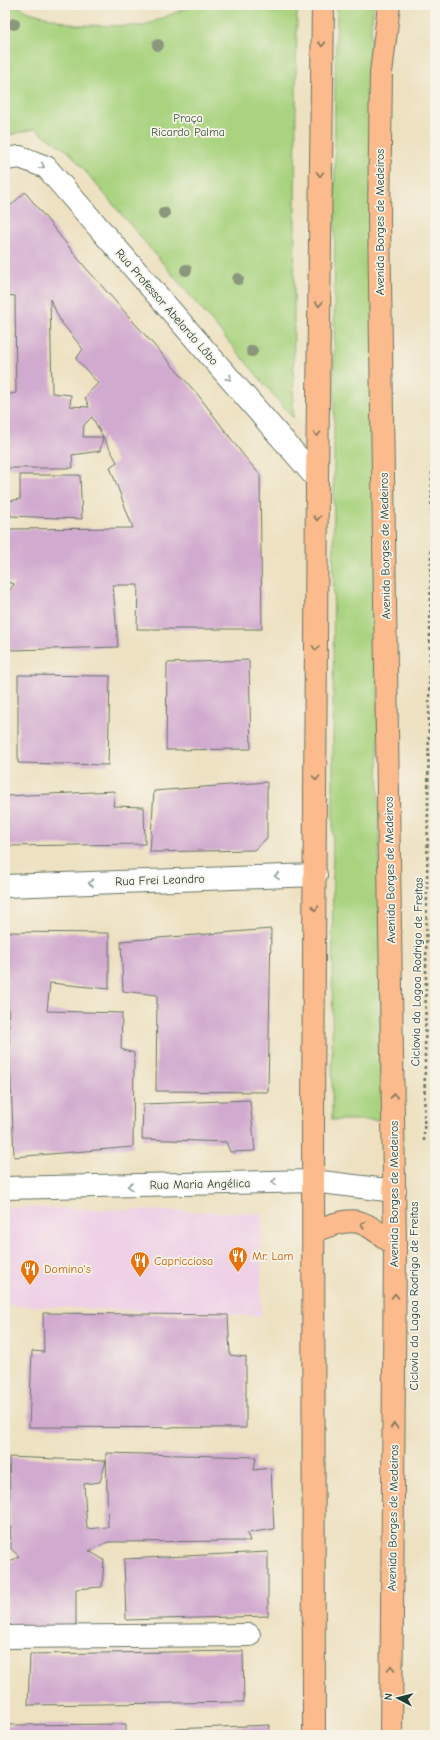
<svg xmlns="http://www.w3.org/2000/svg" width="440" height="1740" font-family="'Comic Neue',sans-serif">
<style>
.built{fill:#eed0e7}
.green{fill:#a9d37f;stroke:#64885a}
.building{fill:#d1aacf;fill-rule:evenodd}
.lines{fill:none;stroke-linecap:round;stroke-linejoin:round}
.street-casing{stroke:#677665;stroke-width:24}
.highway-casing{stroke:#677665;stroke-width:24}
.path{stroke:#677665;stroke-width:2.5;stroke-dasharray:3 3;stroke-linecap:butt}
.street{stroke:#fff;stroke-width:22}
.highway{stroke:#fbbb8c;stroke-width:22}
.tree{fill:#8b977c}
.oneway{stroke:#82765c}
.oneway2{stroke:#8f9e9a}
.labels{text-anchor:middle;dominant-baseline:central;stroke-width:3.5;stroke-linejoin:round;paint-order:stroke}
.park-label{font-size:12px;fill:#3b5b43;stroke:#f7f3e8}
.street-label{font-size:12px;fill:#1f3d34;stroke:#f7f3e8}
.food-label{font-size:12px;fill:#c56008;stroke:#f7f3e8;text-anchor:start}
</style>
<rect width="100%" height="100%" fill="#f7f3e8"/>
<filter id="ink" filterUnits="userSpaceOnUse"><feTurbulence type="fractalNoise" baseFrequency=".025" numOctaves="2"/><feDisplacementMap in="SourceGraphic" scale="8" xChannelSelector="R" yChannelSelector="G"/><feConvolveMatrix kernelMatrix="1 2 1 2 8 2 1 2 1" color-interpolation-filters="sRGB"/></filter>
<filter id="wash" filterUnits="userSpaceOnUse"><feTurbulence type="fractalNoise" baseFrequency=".012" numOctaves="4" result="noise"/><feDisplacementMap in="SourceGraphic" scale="16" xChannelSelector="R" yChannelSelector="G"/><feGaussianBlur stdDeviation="0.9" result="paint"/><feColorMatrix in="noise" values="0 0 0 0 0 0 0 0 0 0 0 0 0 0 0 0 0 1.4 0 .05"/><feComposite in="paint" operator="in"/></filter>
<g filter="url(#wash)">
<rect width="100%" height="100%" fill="#ede1c1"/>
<path class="built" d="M5,1207l257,6 -1,103 -256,-11z"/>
<g class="green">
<path d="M5,5h10l14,7 47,13 68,1 49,-21h104l-4,413 -224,-266 -34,-23 -30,7z"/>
<path d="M337,5h37l-3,23 11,1092h-50l3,-1043z"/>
</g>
<g id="blocks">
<g class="building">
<path d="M25,192l60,75 114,129 45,60 16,19 2,154h-125l1,-44h-25l5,62 -106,3 -7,-9v-44l9,-13 -9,-3v-52l128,-1 -23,-61 7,-5 -25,-45 -8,8 -1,12h20l-3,14 -28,4 1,13h-68v-73l11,-2 -1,-97 -10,-1v-84zM50,299l11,23 22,27 -7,10 22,24 -13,14 4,10 -19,-1 1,-11 -19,-2z"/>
<path d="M20,475h60l2,44 -71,-3 -2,-15 11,-2z"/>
<path d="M249,660l2,89 -85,1 1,-87z"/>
<path d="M18,675l92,1 -2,89 -90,-2z"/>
<path d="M267,782v56l-13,12 -104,2 4,-61z"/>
<path d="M115,791l-2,15 31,1 1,37 -138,2 -1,-50z"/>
<path d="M271,929l-3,163 -112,-1 1,-96 -34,-4 -2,-50z"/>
<path d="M5,932l104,1v56l-59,-6 -3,28 75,2 -1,36 13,4 -1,94 -119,10z"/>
<path d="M250,1100l5,51 -25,1 -4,-10 -84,-3 1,-35z"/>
<path d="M43,1313l185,2 2,40 16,2v71l-217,-1 3,-76 12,1z"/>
<path d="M106,1453l150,4 -2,13 17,-2 3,61 -27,4 3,8 -142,1 -19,9 15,9 -2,27 -26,2v41l-63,-3 -7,-7 1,-56 12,-8 -8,-7 -2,-92 97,4 -6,21 -16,2 3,45 21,-2z"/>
<path d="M268,1552v64l-142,4 -2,-61z"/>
<path d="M243,1651l1,51 -216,3 2,-51z"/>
<path d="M126,1724v11h-121v-10z"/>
<path d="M270,1725l-1,10h-101l3,-6z"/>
</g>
</g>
</g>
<g filter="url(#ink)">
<use href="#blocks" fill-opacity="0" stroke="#677665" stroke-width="1"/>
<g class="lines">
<g class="street-casing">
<g id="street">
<path d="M5,159l15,-2 26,10 271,312"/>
<path d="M5,886l311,-11"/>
<path d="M5,1188l308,-7 82,10"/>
<path d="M5,1637l244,-2"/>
</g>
</g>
<g class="highway-casing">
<g id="highway">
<path d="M389,5l-8,68 -2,145 16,1027 -4,490"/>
<path d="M314,1231c44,-16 45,-13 81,14"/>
<path d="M314,1735l-1,-618 4,-638 6,-474"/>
</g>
</g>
<path class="path" d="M424,1141l11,-932"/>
<use href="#street" class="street"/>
<use href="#highway" class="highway"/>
</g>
<g class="tree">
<circle cx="14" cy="24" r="6"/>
<circle cx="158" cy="45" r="6"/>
<circle cx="164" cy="213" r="6"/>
<circle cx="186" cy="270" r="6"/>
<circle cx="238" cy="279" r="6"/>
<circle cx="252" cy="351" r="6"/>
</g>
<defs><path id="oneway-chevron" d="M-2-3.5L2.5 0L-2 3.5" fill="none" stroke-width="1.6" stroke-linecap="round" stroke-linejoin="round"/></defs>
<g class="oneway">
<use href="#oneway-chevron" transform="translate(322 44) rotate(91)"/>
<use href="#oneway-chevron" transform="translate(320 174) rotate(91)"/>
<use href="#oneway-chevron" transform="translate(319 304) rotate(91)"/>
<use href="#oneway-chevron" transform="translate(317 434) rotate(91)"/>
<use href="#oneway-chevron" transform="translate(317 518) rotate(90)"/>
<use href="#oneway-chevron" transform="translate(316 648) rotate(90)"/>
<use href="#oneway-chevron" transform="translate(316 778) rotate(90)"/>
<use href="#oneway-chevron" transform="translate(315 908) rotate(91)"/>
<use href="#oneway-chevron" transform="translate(394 1096) rotate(-91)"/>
<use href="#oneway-chevron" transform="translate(363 1224) rotate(-161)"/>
<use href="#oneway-chevron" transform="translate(395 1296) rotate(-89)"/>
<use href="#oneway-chevron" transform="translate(394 1426) rotate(-89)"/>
<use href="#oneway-chevron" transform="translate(391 1668) rotate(-89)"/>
</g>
<g class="oneway2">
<use href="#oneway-chevron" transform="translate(42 166) rotate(27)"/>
<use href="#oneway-chevron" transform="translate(229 378) rotate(49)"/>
<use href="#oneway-chevron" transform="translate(277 876) rotate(178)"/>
<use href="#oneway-chevron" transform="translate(91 883) rotate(178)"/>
<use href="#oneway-chevron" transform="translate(274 1182) rotate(179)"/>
<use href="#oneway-chevron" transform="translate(130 1186) rotate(179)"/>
</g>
</g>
<defs>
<g id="restaurant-pin" transform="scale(1)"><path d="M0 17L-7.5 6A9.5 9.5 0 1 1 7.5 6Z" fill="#e8710a" stroke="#f7f3e8"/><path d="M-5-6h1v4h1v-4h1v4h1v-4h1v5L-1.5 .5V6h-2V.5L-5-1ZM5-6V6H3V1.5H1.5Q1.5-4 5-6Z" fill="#fff"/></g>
</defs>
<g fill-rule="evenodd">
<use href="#restaurant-pin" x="238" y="1256"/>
<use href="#restaurant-pin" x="140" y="1261"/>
<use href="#restaurant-pin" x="30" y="1269"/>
</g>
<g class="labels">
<g class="park-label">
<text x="188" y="118">Praça<tspan x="188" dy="14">Ricardo Palma</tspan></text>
</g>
<g class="street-label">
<text transform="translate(380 222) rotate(-90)">Avenida Borges de Medeiros</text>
<text transform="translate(167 307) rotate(49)">Rua Professor Abelardo Lôbo</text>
<text transform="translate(385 546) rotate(-91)">Avenida Borges de Medeiros</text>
<text transform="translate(390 870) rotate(-91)">Avenida Borges de Medeiros</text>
<text transform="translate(160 880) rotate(-2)">Rua Frei Leandro</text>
<text transform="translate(417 972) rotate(-89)">Ciclovia da Lagoa Rodrigo de Freitas</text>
<text transform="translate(200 1184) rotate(-1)">Rua Maria Angélica</text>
<text transform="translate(394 1194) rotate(-90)">Avenida Borges de Medeiros</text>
<text transform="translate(414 1296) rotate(-90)">Ciclovia da Lagoa Rodrigo de Freitas</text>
<text transform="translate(393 1518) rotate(-89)">Avenida Borges de Medeiros</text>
</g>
<g class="food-label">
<text x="252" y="1256">Mr. Lam</text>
<text x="154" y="1261">Capricciosa</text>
<text x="44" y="1269">Domino's</text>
</g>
</g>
<rect width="440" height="1740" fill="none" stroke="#f7f3e8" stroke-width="20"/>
<g transform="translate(398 1698) rotate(277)" stroke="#f7f3e8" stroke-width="3" paint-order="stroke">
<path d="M0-3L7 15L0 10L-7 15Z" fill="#1f3d34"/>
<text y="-6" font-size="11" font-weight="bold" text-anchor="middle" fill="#1f3d34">N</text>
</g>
</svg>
